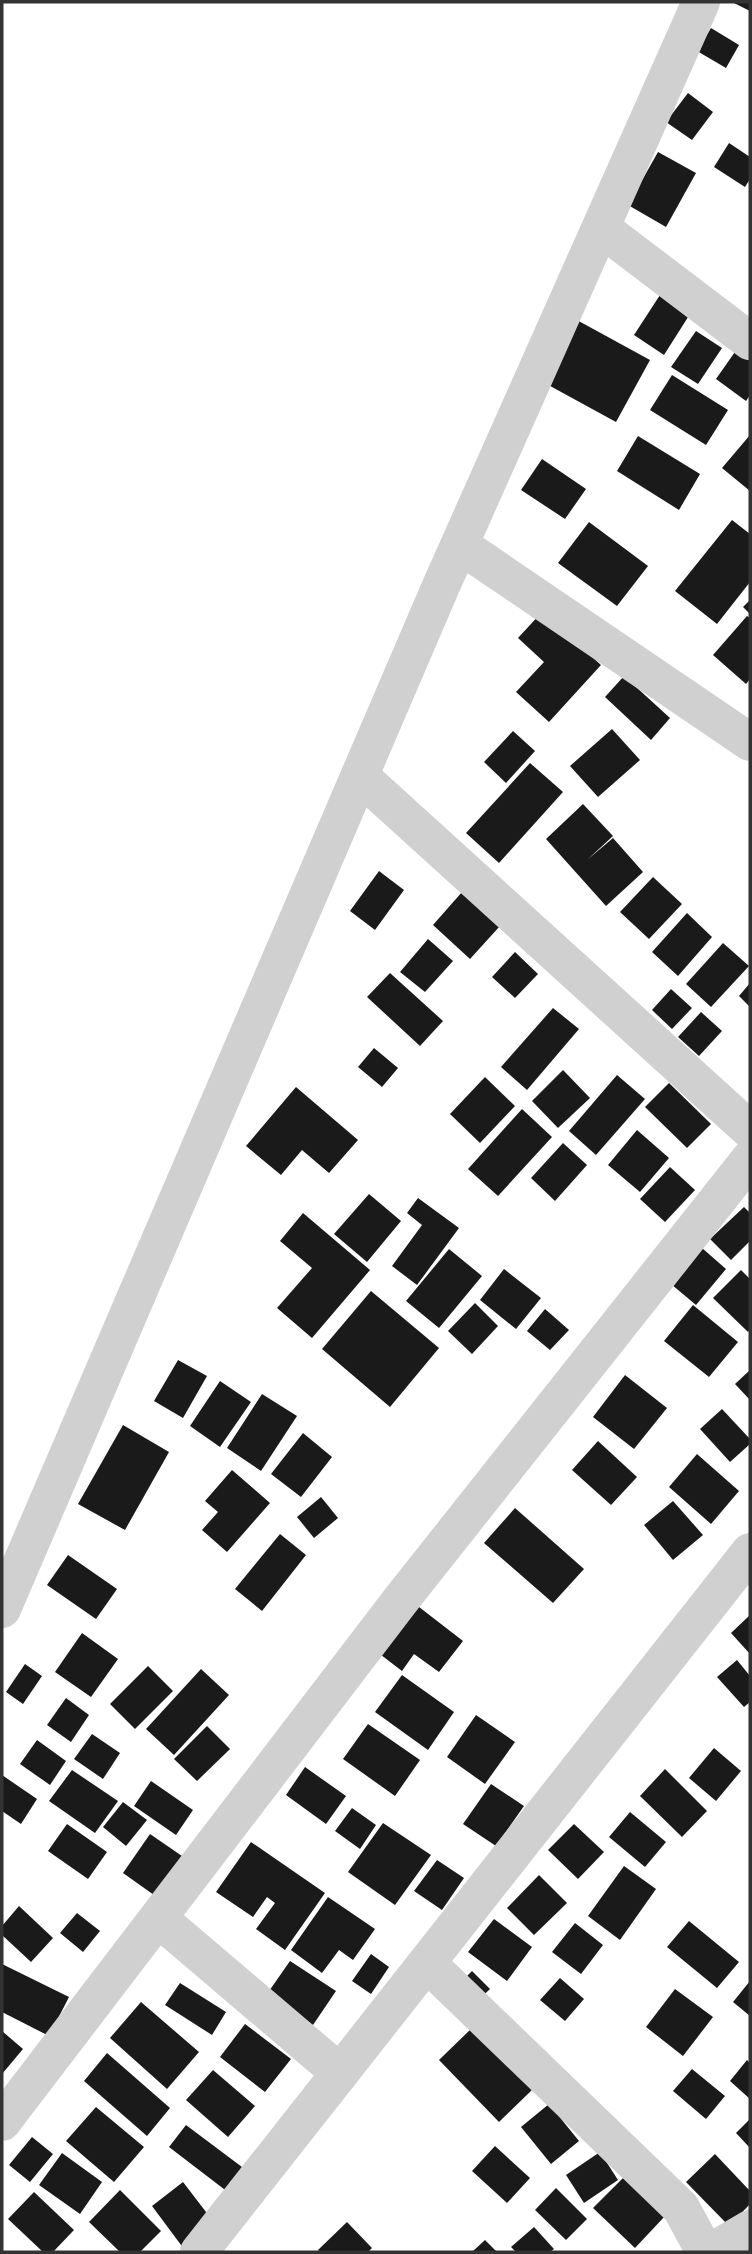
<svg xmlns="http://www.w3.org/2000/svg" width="752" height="2254" font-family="Raleway,sans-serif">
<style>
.building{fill:#1a1a1a}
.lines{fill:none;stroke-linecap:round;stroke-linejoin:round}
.street{stroke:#d0d0d0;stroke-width:38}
</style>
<rect width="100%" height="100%" fill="#fff"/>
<g class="building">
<path d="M732,2h18v9z"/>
<path d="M711,28l28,17 -13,23 -29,-17z"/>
<path d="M688,93l25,19 -21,28 -26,-18z"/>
<path d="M729,143l21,14v22l-5,8 -31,-20z"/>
<path d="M658,152l38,21 -30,54 -38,-22z"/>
<path d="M660,295l30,19 -26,41 -30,-20z"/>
<path d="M575,319l75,41 -34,62 -75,-41z"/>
<path d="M696,331l26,17 -24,36 -27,-17z"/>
<path d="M737,349l13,10v36l-4,6 -30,-22z"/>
<path d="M672,375l56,35 -22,35 -56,-35z"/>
<path d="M750,435v56l-28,-23z"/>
<path d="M638,436l62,38 -21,36 -62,-39z"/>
<path d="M542,459l44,30 -21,30 -44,-29z"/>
<path d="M732,520l18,14v48l-33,42 -42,-33z"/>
<path d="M589,522l59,44 -31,40 -59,-43z"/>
<path d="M750,600v14l-7,-7z"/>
<path d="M542,612l59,53 -52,57 -33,-30 28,-30 -26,-24z"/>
<path d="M747,616l3,2v61l-4,5 -33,-29z"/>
<path d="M624,676l46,42 -19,22 -46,-43z"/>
<path d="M612,729l28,31 -42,37 -28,-31z"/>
<path d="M513,731l22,20 -29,32 -22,-21z"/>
<path d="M530,763l33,29 -64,71 -33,-30z"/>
<path d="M583,804l30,32 -26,24 26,-22 30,34 -37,34 -60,-67z"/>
<path d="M379,871l25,19 -29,40 -25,-19z"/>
<path d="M653,877l29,27 -33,35 -29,-27z"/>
<path d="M462,892l38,34 -30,33 -37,-34z"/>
<path d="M687,913l25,24 -34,39 -26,-24z"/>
<path d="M428,939l25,22 -28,31 -25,-20z"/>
<path d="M723,943l26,23 -38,41 -25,-23z"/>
<path d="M515,952l23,22 -23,24 -23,-21z"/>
<path d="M390,973l53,48 -23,25 -53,-49z"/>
<path d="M750,983v24l-11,-11z"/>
<path d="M671,989l21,19 -20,21 -20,-19z"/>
<path d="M553,1008l26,21 -52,61 -26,-23z"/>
<path d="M701,1012l21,19 -23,25 -21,-19z"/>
<path d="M374,1048l24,20 -16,19 -24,-20z"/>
<path d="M563,1070l27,28 -32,30 -26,-27z"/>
<path d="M617,1075l28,24 -49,56 -27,-24z"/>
<path d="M485,1077l30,29 -35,37 -30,-29z"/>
<path d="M669,1083l42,41 -24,24 -42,-41z"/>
<path d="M296,1087l62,53 -29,33 -27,-23 -21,25 -35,-29z"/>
<path d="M522,1109l30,28 -54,59 -30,-27z"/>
<path d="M637,1130l32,28 -29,34 -32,-27z"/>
<path d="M563,1143l24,22 -32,36 -24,-23z"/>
<path d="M670,1167l25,23 -30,32 -25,-23z"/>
<path d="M369,1194l32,27 -34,41 -33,-28z"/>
<path d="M418,1198l41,30 -42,57 -25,-19 30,-41 -15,-12z"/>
<path d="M744,1207l6,6v28l-19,19 -21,-21z"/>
<path d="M303,1213l67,57 -58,68 -35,-30 35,-40 -32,-27z"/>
<path d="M702,1248l24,21 -30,36 -25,-21z"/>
<path d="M449,1249l33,27 -43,52 -33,-27z"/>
<path d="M504,1269l37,29 -25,31 -36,-29z"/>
<path d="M741,1270l9,9v50l-2,3 -35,-34z"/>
<path d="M371,1291l68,57 -49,59 -68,-58z"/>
<path d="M475,1303l23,23 -26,28 -24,-23z"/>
<path d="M693,1305l45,37 -29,35 -45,-36z"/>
<path d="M545,1309l24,21 -19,20 -23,-19z"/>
<path d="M178,1360l29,16 -24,42 -29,-17z"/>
<path d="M750,1370v30l-15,-16z"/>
<path d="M625,1375l42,33 -33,41 -41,-32z"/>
<path d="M220,1381l31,21 -31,45 -30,-21z"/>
<path d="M262,1394l35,22 -36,55 -34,-23z"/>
<path d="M722,1409l28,30v5l-20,18 -30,-33z"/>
<path d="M123,1425l46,27 -44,78 -47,-26z"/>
<path d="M303,1433l29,24 -31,40 -30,-23z"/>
<path d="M598,1441l39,36 -26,28 -39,-35z"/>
<path d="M697,1454l42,37 -28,33 -42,-37z"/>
<path d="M232,1470l38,33 -43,49 -25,-22 16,-18 -13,-11z"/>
<path d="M321,1497l17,21 -24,20 -17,-21z"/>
<path d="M673,1501l30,34 -30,25 -29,-35z"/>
<path d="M515,1508l69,61 -31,34 -69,-60z"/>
<path d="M280,1534l26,21 -44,56 -27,-22z"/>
<path d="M68,1555l49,34 -21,30 -49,-34z"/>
<path d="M410,1600l53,41 -24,31 -25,-18 -12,17 -30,-23z"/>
<path d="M750,1615v39l-19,-21z"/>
<path d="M82,1633l36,26 -27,38 -36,-25z"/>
<path d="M737,1660l13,16v26l-6,5 -27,-30z"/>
<path d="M25,1664l17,12 -19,28 -17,-12z"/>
<path d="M148,1666l25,25 -38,38 -25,-25z"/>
<path d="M201,1669l28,26 -55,60 -28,-26z"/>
<path d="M402,1675l52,37 -26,38 -53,-38z"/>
<path d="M66,1698l23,17 -18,27 -24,-17z"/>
<path d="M476,1715l39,27 -30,42 -38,-27z"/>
<path d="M368,1724l52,36 -25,36 -52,-37z"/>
<path d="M207,1726l23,23 -33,32 -23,-22z"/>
<path d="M92,1734l28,19 -17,26 -29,-20z"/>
<path d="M37,1740l29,21 -16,24 -30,-21z"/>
<path d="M714,1748l27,23 -25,30 -27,-23z"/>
<path d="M305,1767l41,29 -20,28 -40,-29z"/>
<path d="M665,1769l42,42 -25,26 -42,-41z"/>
<path d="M72,1770l46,31 -23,32 -46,-32z"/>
<path d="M2,1775l35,24 -16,25 -19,-13z"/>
<path d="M151,1781l42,29 -17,25 -42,-29z"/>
<path d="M491,1784l33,22 -28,40 -33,-22z"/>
<path d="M123,1802l24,18 -21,26 -23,-19z"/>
<path d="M352,1808l24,17 -16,24 -25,-18z"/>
<path d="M630,1812l36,30 -21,25 -36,-30z"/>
<path d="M383,1823l48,32 -36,50 -47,-33z"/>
<path d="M67,1824l40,28 -19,27 -40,-28z"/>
<path d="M574,1824l30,28 -26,27 -30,-29z"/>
<path d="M150,1834l32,22 -28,39 -31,-22z"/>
<path d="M251,1842l74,51 -40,57 -29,-21 19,-26 -8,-6 -14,20 -37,-25z"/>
<path d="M437,1860l27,18 -22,32 -28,-19z"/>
<path d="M624,1866l32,23 -36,51 -32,-24z"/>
<path d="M539,1875l28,28 -33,32 -27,-27z"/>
<path d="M328,1897l47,32 -22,31 -14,-10 -17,23 -31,-23z"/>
<path d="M19,1906l34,32 -22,24 -29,-27v-9z"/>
<path d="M77,1913l23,18 -17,21 -23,-19z"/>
<path d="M494,1919l38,28 -25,34 -39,-29z"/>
<path d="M689,1921l50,41 -22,26 -50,-41z"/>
<path d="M575,1923l28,22 -22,29 -29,-22z"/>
<path d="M371,1954l18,13 -18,27 -19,-13z"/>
<path d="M290,1961l46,30 -23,34 -46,-31z"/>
<path d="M2,1964l67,33 -20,39 -47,-24z"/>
<path d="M472,1971l18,18 -20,19 -17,-18z"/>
<path d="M560,1978l24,21 -19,22 -25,-21z"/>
<path d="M750,1981v35l-17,-14z"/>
<path d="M180,1983l46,29 -14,23 -47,-30z"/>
<path d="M675,1989l38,28 -30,39 -37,-29z"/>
<path d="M141,2002l58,50 -32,37 -57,-51z"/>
<path d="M245,2024l46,35 -26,33 -45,-35z"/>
<path d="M474,2026l60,62 -35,34 -60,-62z"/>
<path d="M2,2031l21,18 -21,25z"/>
<path d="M107,2053l63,55 -23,28 -63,-55z"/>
<path d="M747,2060l3,3v36l-20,-18z"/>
<path d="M692,2069l33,27 -19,23 -33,-28z"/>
<path d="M213,2070l42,36 -27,31 -42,-37z"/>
<path d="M549,2104l30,37 -28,23 -30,-37z"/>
<path d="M96,2107l48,40 -30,35 -48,-41z"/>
<path d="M750,2119v29l-14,-15z"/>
<path d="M186,2125l64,48 -17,23 -64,-49z"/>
<path d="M32,2137l21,17 -23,28 -21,-17z"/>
<path d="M495,2146l35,32 -23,25 -35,-32z"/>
<path d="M600,2152l18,28 -34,23 -18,-28z"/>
<path d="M62,2153l40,29 -22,32 -41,-29z"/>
<path d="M715,2154l35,37v13l-21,22 -43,-44z"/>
<path d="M625,2176l41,39 -31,33 -42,-40z"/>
<path d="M183,2182l33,43 -32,24 -32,-43z"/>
<path d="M556,2188l31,31 -21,21 -31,-30z"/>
<path d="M120,2190l41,41 -21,21h-20l-31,-30z"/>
<path d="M34,2192l40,38 -21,22h-10l-35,-33z"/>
<path d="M347,2222l25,26 -4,4h-48l-2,-2z"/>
<path d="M534,2227l20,22 -4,3h-34l-5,-5z"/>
<path d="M485,2240l12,12h-25z"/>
</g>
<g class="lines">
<g class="street">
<path d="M601,228l149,113"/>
<path d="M460,545l290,197"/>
<path d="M360,776l390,354"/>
<path d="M2,1609l439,-1023 260,-584"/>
<path d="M158,1918l182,155"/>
<path d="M427,1963l254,245 24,44"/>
<path d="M2,2122l398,-521 350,-442"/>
<path d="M199,2252l551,-700"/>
<path d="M711,2252l39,-23"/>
</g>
</g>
<rect width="752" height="2254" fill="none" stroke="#333333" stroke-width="7"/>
</svg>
